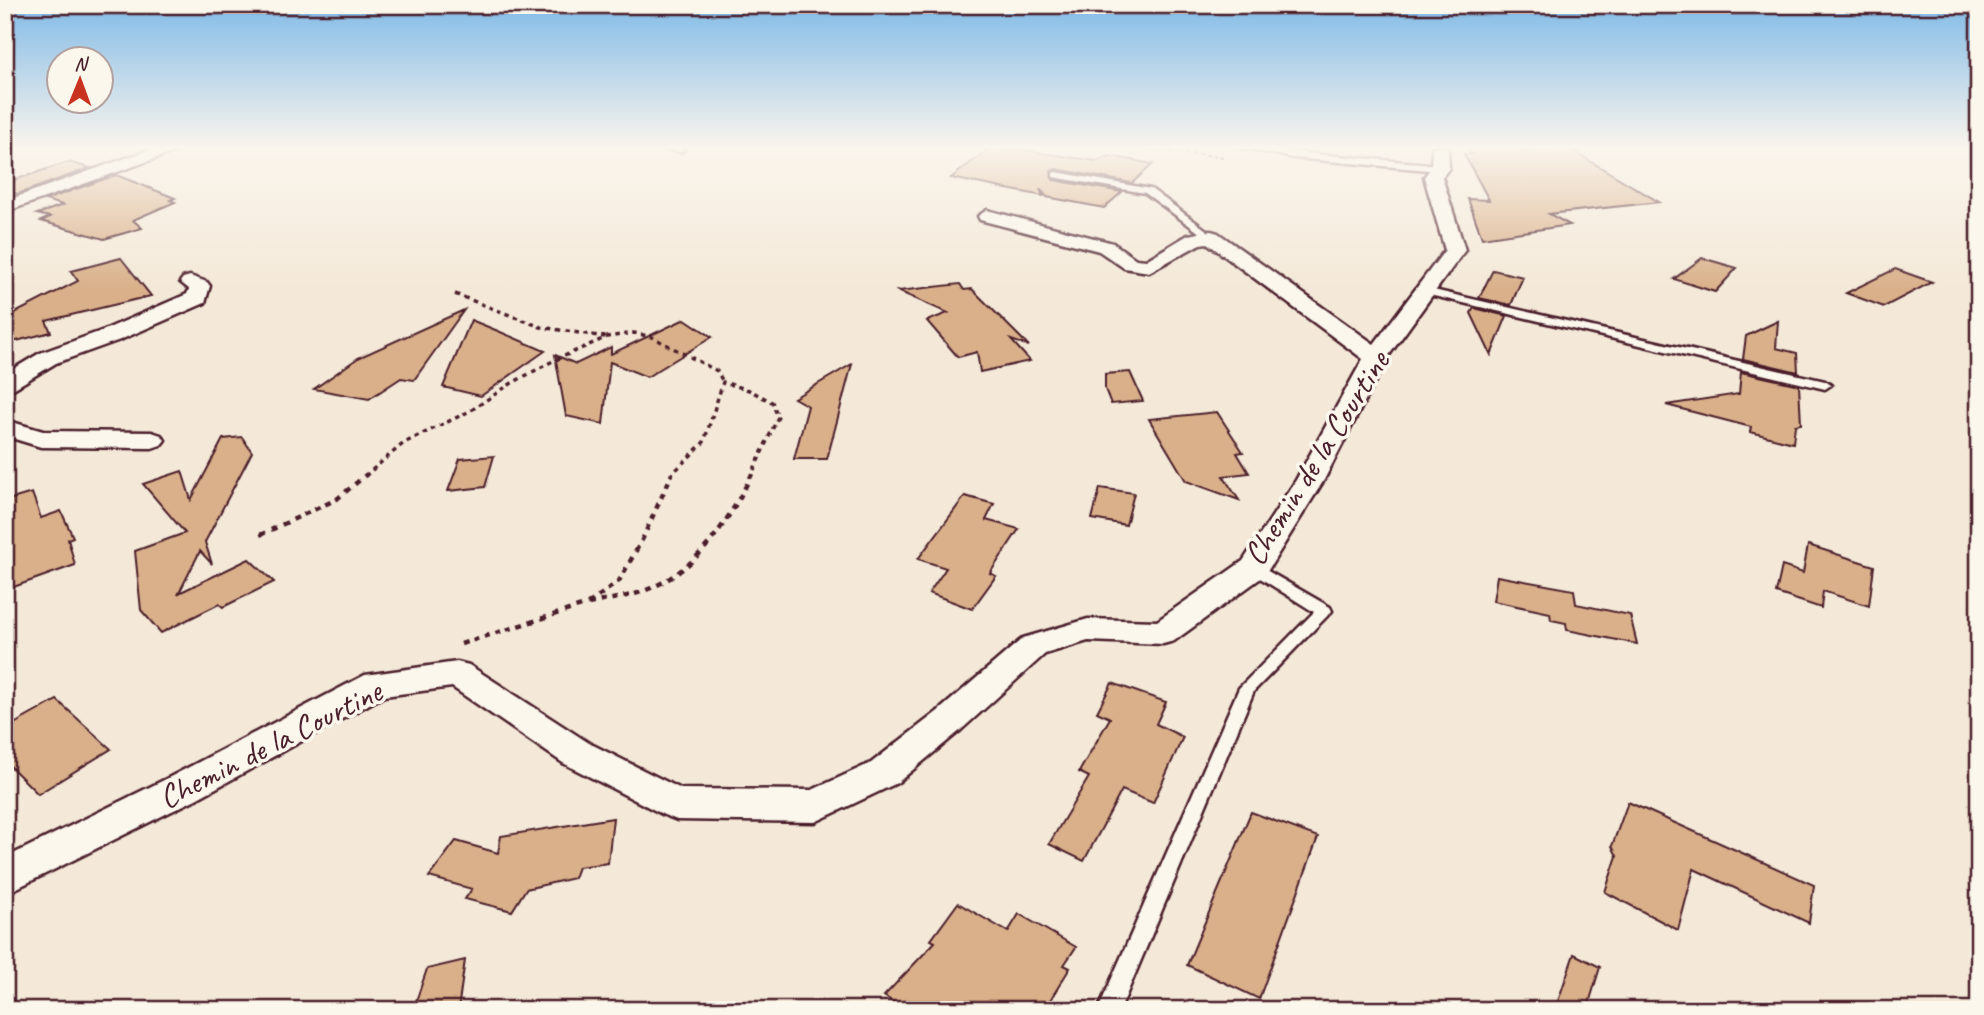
<svg xmlns="http://www.w3.org/2000/svg" width="1984" height="1015" font-family="Caveat,sans-serif">
<style>
.building{fill:#d9b08a;stroke:#4a1f2b;stroke-width:2}
.lines{fill:none;stroke-linecap:round;stroke-linejoin:round}
.service-casing{stroke:#4a1f2b;stroke-width:5}
.minor-casing{stroke:#4a1f2b;stroke-width:5}
.path-far2{stroke:#4a1f2b;stroke-width:2.5;stroke-dasharray:3.5 3.5;stroke-linecap:butt}
.path-far1{stroke:#4a1f2b;stroke-width:3.5;stroke-dasharray:4.5 4.5;stroke-linecap:butt}
.path{stroke:#4a1f2b;stroke-width:4.5;stroke-dasharray:6 6;stroke-linecap:butt}
.service{fill:#fbf7ec;fill-rule:evenodd}
.minor{fill:#fbf7ec;fill-rule:evenodd}
.labels{text-anchor:middle;dominant-baseline:central;stroke-width:7;stroke-linejoin:round;paint-order:stroke}
.street-label{font-size:33px;fill:#4a1f2b;stroke:#fbf7ec}
</style>
<rect width="100%" height="100%" fill="#f4e9d8"/>
<filter id="ink" filterUnits="userSpaceOnUse"><feTurbulence type="fractalNoise" baseFrequency=".0143" numOctaves="2"/><feDisplacementMap in="SourceGraphic" scale="14" xChannelSelector="R" yChannelSelector="G"/><feConvolveMatrix kernelMatrix="1 2 1 2 8 2 1 2 1" color-interpolation-filters="sRGB"/></filter>
<g filter="url(#ink)">
<g class="building">
<path d="M1003,147l93,14 15,-5 42,8 -21,19 -76,-14 -5,2 2,9 69,12 -18,16 -57,-11 -7,-8 3,7 -92,-18 39,-30 16,2z"/>
<path d="M1467,147h54l2,3 45,-2 91,54 -110,12 21,11 -88,13 -14,-39 21,1 -25,-46h8z"/>
<path d="M68,162l22,6 -72,26 -13,-3v-8z"/>
<path d="M116,175l59,23 -5,2 5,2 -42,18 9,8 -38,11 -63,-18 9,-4 -13,-3 26,-9 -18,-5z"/>
<path d="M121,258l30,38 -105,25 5,11 -46,12v-26l73,-37 -7,-10z"/>
<path d="M1702,258l35,10 -22,24 -41,-13z"/>
<path d="M1895,269l37,13 -48,25 -38,-14z"/>
<path d="M1493,270l30,7 -12,28 -32,-7z"/>
<path d="M960,284l4,6 8,-1 57,57 -18,-6 19,21 -50,11 -3,-20 -19,5 -31,-36 21,-8 -50,-22z"/>
<path d="M1474,308l33,8 -16,39 -20,-42z"/>
<path d="M464,310l-50,70 -13,-2 -32,21 -55,-10 44,-31z"/>
<path d="M685,319l27,18 -65,40 -37,-15 -7,62 -37,-8 -11,-61 21,9 35,-17v7z"/>
<path d="M471,320l27,11 47,20 -64,45 -38,-9z"/>
<path d="M1778,321l-2,27 21,5 1,19 -55,-13 3,-23z"/>
<path d="M852,364l-25,95h-33l14,-53 -14,-8z"/>
<path d="M1130,372l13,29 -32,3 -6,-15v-15z"/>
<path d="M1741,372l58,13 2,39 -6,1 -2,18 -43,-11 1,-5 -85,-22 73,-11z"/>
<path d="M1217,412l26,40 -6,1 12,20 -26,3 16,24 -53,-19 -37,-62z"/>
<path d="M242,437l10,15 -47,90 7,22 -12,-13 -21,42 70,-34 25,23 -51,25 -4,-3 -58,29 -20,-23 -6,-59 50,-18 -42,-49 39,-13 9,29 32,-61z"/>
<path d="M494,456l-9,31 -37,4 12,-32z"/>
<path d="M1100,488l34,5 -8,32 -34,-6z"/>
<path d="M32,493l9,25 20,-7 12,26 -5,2 7,26 -70,25v-89z"/>
<path d="M965,496l29,8 -8,16 33,9 -29,44 6,3 -24,33 -43,-16 17,-25 -28,-9z"/>
<path d="M1808,545l66,21 -5,40 -46,-15 -2,17 -45,-15 6,-27 21,7z"/>
<path d="M1497,576l77,14 2,14 54,11 7,29 -70,-14 -1,-7 -15,-3 -1,-7 -57,-12z"/>
<path d="M1112,683l54,19 -10,22 27,13 -30,66 -31,-13 -38,71 -35,-17 40,-67 -10,-5 31,-54 -13,-6z"/>
<path d="M57,700l54,49 -73,45 -33,-33v-32z"/>
<path d="M1628,802l186,83 -5,38 -115,-54 -16,61 -73,-38 12,-36 -5,-10z"/>
<path d="M1251,812l67,25 -59,162 -72,-34z"/>
<path d="M613,818l-5,45 -30,4 -4,11 -48,11 -14,22 -47,-12 7,-10 -43,-12 27,-36 42,12 3,-17z"/>
<path d="M958,903l50,29 11,-18 57,33 -12,18 6,3 -26,42h-139l-21,-14 51,-54 -4,-2z"/>
<path d="M1574,954l26,13 -13,43h-32z"/>
<path d="M465,960l-7,50h-45l14,-41z"/>
</g>
<g class="lines">
<g class="service-casing">
<g id="service">
<path d="M649,147h28l7,3 -4,2z"/>
<path d="M1238,147l202,18 4,3 -4,3 -146,-13z"/>
<path d="M1056,172l95,17 65,48 -8,2 -63,-46 -92,-16v-4z"/>
<path d="M1425,288l400,93 6,4 -6,4 -404,-96 -1,-2z"/>
<path d="M1254,563l76,44 2,4 -78,80 -134,319h-22l141,-322 75,-76 -65,-41 -2,-3z"/>
</g>
</g>
<g class="minor-casing">
<g id="minor">
<path d="M157,147h24l-2,3 -174,62v-11z"/>
<path d="M1432,147h16l1,21 -7,9 23,73 -78,108 -63,122 -59,95 -91,66 -11,3 -75,-3 -43,13 -84,76 -64,53 -82,39 -138,-2 -13,-5 -101,-52 -111,-76 -68,9 -188,103 -191,95v-36l165,-81 195,-102 92,-13 12,3 120,78 92,46 131,1 59,-27 66,-51 86,-74 65,-19 69,2 86,-60 53,-81 67,-121 -156,-116 -7,1 -51,28 -25,-4 -25,-17 -119,-31 -2,-4 9,-6 126,33 23,16 10,1 42,-25 23,-4 7,2 156,111 71,-94 -21,-73 7,-9z"/>
<path d="M190,276l17,6 3,4 -5,17 -85,37 -64,23 -43,26 -8,2v-17l35,-21 64,-23 83,-36 2,-5 -9,-7 3,-4z"/>
<path d="M5,420l38,11 109,1 9,3 4,5 -4,5 -9,3 -111,-1 -36,-11z"/>
</g>
</g>
<path class="path-far2" d="M1129,147l96,10"/>
<g class="path-far1">
<path d="M455,294l86,33 64,10"/>
<path d="M365,476l39,-33 66,-32 42,-28 39,-21 56,-25 27,-4 18,4 65,34 6,11"/>
<path d="M670,476l34,-34 19,-60 26,8 23,12 6,15 -27,59"/>
</g>
<g class="path">
<path d="M260,535l77,-36 30,-25"/>
<path d="M588,604l31,-23 23,-41 30,-66"/>
<path d="M588,604c21,-5 43,-7 63,-16 49,-21 78,-68 101,-114"/>
<path d="M461,644l127,-40"/>
</g>
<use href="#service" class="service"/>
<use href="#minor" class="minor"/>
</g>
</g>
<linearGradient id="sky" x2="0" y2="1"><stop stop-color="#81bae7"/><stop offset="0.51" stop-color="#faf5ed"/><stop offset="1" stop-color="#faf5ed" stop-opacity="0"/></linearGradient>
<rect width="1984" height="289" fill="url(#sky)"/>
<g class="labels">
<g class="street-label">
<text transform="translate(1316 458) rotate(-58)">Chemin de la Courtine</text>
<text transform="translate(270 744) rotate(-27)">Chemin de la Courtine</text>
</g>
</g>
<rect width="1984" height="1015" fill="none" stroke="#fbf7ec" stroke-width="28"/>
<rect x="14" y="14" width="1956" height="987" fill="none" stroke="#4a1f2b" stroke-width="2.5" filter="url(#ink)"/>
<g transform="translate(80 80) rotate(1)"><circle r="33" fill="#fbf7ec" stroke="#b4a19f" stroke-width="2"/>
<path d="M0-5L12 26L0 18L-12 26Z" fill="#c8321e"/>
<text y="-10" font-size="19" font-weight="bold" text-anchor="middle" fill="#4a1f2b">N</text>
</g>
</svg>
